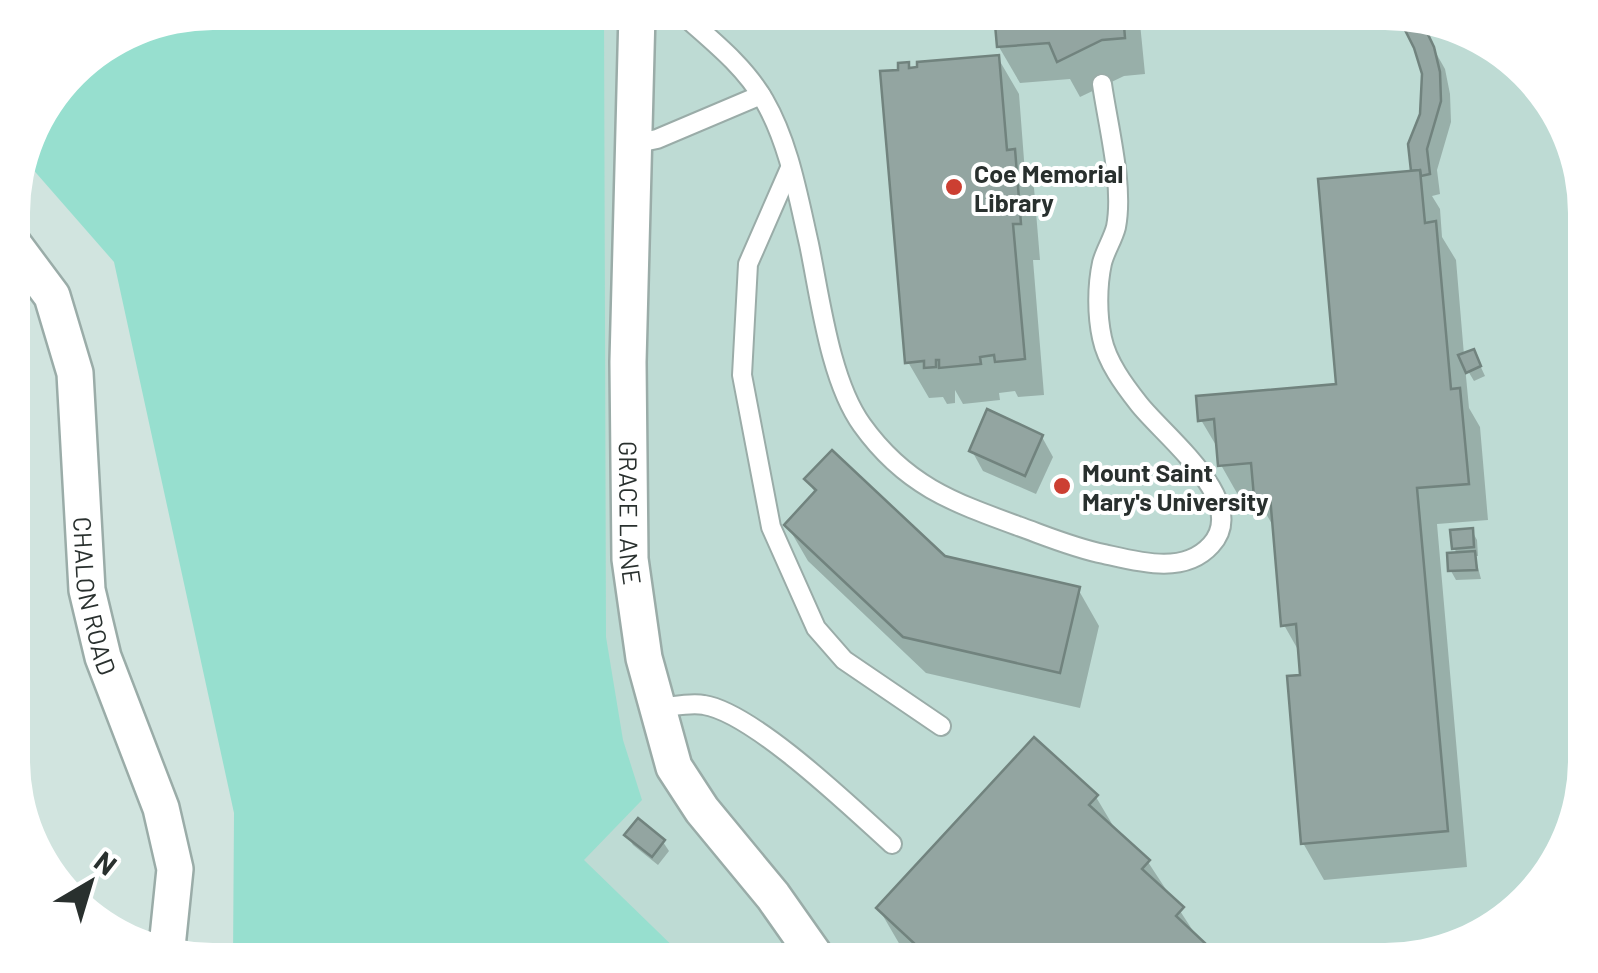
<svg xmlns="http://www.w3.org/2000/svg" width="1598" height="973" font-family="Barlow,sans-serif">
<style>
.built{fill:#bedbd4}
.green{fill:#97dfcf}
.shadow{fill:#0003}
.building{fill:#93a5a1;stroke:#71837e;stroke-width:2.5}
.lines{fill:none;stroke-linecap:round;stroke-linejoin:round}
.service-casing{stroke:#9aaca8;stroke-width:22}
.minor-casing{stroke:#9aaca8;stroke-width:40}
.service{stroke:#fff;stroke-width:18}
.minor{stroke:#fff;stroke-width:35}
.poi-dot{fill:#cc3f32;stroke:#fff;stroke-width:4}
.labels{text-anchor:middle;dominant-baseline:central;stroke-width:8;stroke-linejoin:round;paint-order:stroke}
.poi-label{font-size:25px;font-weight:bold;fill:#29302e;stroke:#fff;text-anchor:start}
.street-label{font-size:25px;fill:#29302e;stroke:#fff}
</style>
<rect width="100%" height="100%" fill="#d1e4df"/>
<path class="built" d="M533,13h853l110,33 62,66 27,87v574l-33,98 -66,62 -88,27h-787l-68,-103z"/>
<path class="green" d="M213,13h391l2,624 17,103 19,60 -58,60 103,100h-454l1,-147 -120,-551 -91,-104c17,-55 58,-108 113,-130 23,-9 53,-11 77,-15z"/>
<g class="shadow">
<path d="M996,13h143l6,61 -21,2 -44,21 -10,-18 -50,4 -21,-36z"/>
<path d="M1401,17l25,8 2,14 17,30 5,25 1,28 -14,48 3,24 -8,2 8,13 2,28 14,23 8,95 14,6 7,15 -11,5 -9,-15 4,42 11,19 8,93 -51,4 30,343 -143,13 -21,-37v-166l-2,-22 -17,-30 -9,-96 -17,-29 -16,2 -21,-37 -1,-13 -19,-32 138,-34 74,-213 13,-88 -9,-36z"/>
<path d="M998,58l21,36 6,79 9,15 6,72h-7l11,135 -26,2 -3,-6 -16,2 1,7 -37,4 -8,-14v13l-8,1 -4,-7 -14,1 -21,-36 -7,-290 7,-7 3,5z"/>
<path d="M1042,437l11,20 -17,37 -53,-23 -11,-20z"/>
<path d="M807,480l136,78 135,31 21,37 -19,82 -154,-35 -118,-112 -21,-36 29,-31z"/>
<path d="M1472,531l5,9 1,16h-3l6,23 -25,1 -5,-9 7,-16 -4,-7z"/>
<path d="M1096,797l22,37 30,28 53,81 19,17h-304l-16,-15 -21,-36z"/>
<path d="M627,835l36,7 6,9 -11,14 -25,-20z"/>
</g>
<g class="building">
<path d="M994,13h129l2,25 -23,2 -45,22 -8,-19 -52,4z"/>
<path d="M1398,16l25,8 11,23 6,25 1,29 -14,48 3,25 -9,2 -1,-6 -9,1 -3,-27 12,-30 2,-40 -8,-26z"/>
<path d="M999,55l8,95 8,-1 6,75h-8l12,135 -30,3 -1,-7 -14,2 1,7 -42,4v-8h-3v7l-12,1v-7l-19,2 -25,-292 18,-1v-7l11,-1v6l8,-1v-5z"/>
<path d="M1420,170l5,53 11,-2 15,168 9,-1 9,96 -52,4 31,343 -147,13 -14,-168 13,-1 -4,-51 -15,2 -11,-130 -16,1 -3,-34 -33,3 -4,-47 -16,2 -2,-25 140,-12 -18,-205z"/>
<path d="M1474,349l7,17 -15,7 -8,-18z"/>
<path d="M987,409l56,26 -18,41 -56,-25z"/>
<path d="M832,450l113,106 135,31 -20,86 -157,-36 -119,-112 32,-35 -12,-11z"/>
<path d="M1473,528l1,19 -22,2 -2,-19z"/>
<path d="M1475,551l2,19 -29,1 -1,-18z"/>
<path d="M1034,737l64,58 -9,10 61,55 -8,9 42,38 -8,9 47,44h-291l-56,-52z"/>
<path d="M638,818l27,22 -13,17 -28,-22z"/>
</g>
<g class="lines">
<g class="service-casing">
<g id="service">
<path d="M681,13c29,26 63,52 83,87 25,43 34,96 45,144 11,53 21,137 53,181 43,60 90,77 156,101 28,10 56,22 86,28 35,8 80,21 107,-9 40,-43 -47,-109 -72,-141 -15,-19 -32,-42 -37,-66 -5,-23 -5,-52 0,-75 3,-12 11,-24 14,-36 8,-41 -8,-101 -14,-143"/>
<path d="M633,144l24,-5 104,-44"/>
<path d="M790,168l-42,96 -6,111 29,152 45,101 28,32 97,66"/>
<path d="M657,708c15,-1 33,-6 47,-3 50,8 149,104 188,139"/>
</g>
</g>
<g class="minor-casing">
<g id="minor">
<path id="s1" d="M637,13l-9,349 2,197 14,99 30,109 28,43 71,86 45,64"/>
<path id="s2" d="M14,245l38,51 23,77 12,217 16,67 58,151 14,61 -8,78"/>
</g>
</g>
<use href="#service" class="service"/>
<use href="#minor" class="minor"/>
</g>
<g class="poi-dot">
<circle cx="954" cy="187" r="10"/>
<circle cx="1062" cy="486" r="10"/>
</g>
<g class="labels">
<g class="poi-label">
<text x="974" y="173">Coe Memorial<tspan x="974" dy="29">Library</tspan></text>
<text x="1082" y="472">Mount Saint<tspan x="1082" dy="29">Mary's University</tspan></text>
</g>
<g class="street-label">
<text stroke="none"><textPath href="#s1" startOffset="500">GRACE LANE</textPath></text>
<text stroke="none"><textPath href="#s2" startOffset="368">CHALON ROAD</textPath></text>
</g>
</g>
<path d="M0 0H1598V973H0ZM213 30H1385A183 183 0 0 1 1568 213V760A183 183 0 0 1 1385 943H213A183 183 0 0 1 30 760V213A183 183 0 0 1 213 30Z" fill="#fff" fill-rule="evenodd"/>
<g transform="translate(90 883) rotate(38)" stroke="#ffffff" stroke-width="8" paint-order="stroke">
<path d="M0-8L18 38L0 25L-18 38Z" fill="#29302e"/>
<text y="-15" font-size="28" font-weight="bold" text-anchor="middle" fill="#29302e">N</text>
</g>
</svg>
